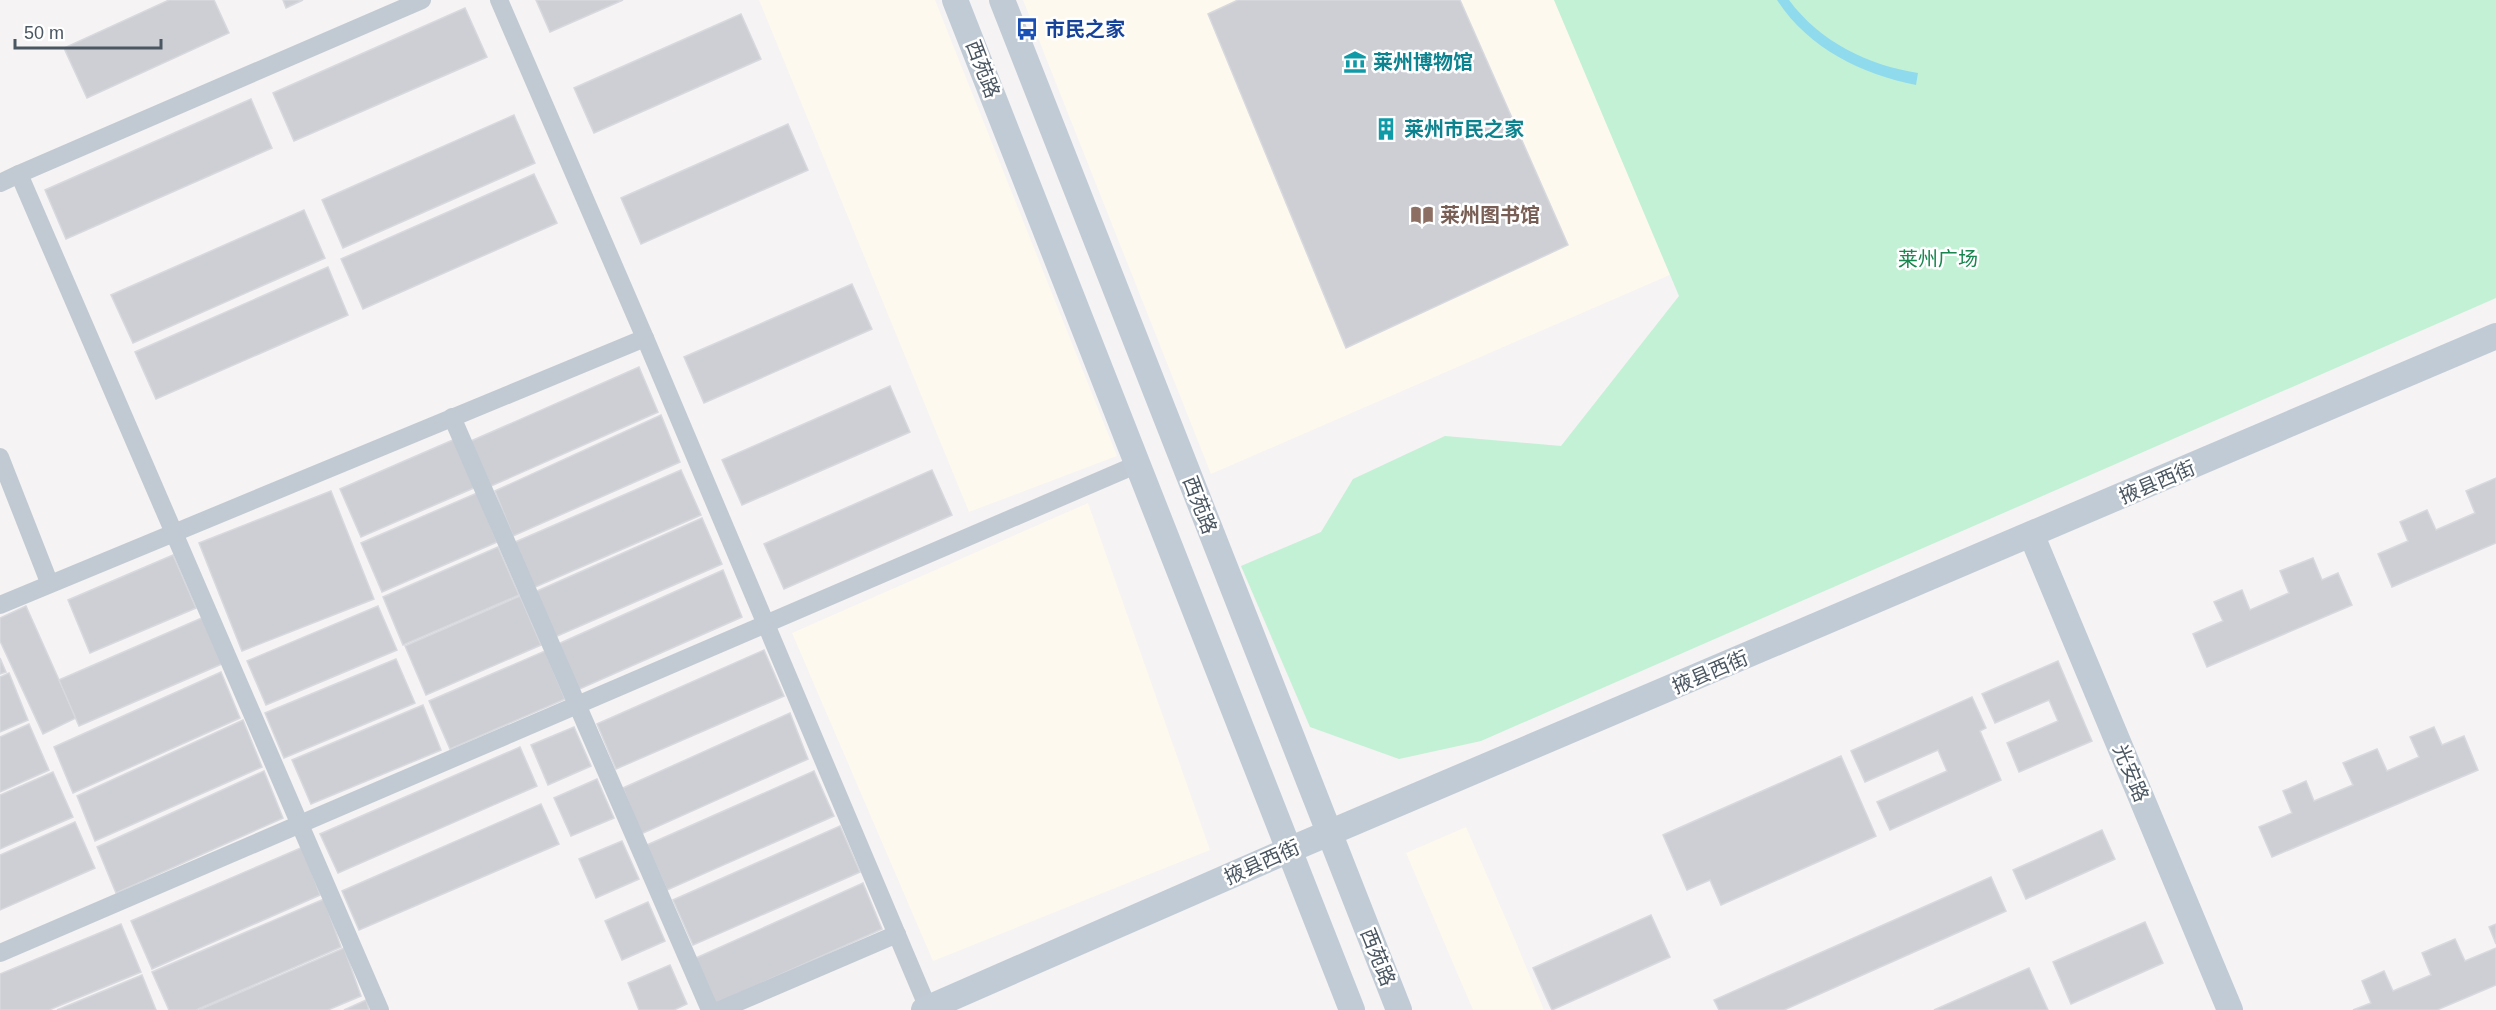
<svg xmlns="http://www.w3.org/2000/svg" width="2496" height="1010" font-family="Helvetica,'Noto Sans SC',sans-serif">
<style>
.commercial{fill:#fdf9ef}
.green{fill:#c3f1d5}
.water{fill:#90daee}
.building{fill:#cdcfd5;stroke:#d7d9de;stroke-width:1.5}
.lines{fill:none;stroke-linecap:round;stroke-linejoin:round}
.street{stroke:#c1cad2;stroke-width:18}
.secondary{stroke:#c1cbd6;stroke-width:26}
.labels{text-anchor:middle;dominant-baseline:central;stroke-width:5;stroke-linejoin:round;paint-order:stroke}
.transit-label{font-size:20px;font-weight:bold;fill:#164399;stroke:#fff;text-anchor:start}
.culture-label{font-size:20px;font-weight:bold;fill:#0d838f;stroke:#fff;text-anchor:start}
.street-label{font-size:20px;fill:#4a5661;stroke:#fff}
.education-label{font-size:20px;font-weight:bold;fill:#785e54;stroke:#fff;text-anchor:start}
.park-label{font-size:20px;fill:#17864f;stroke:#fff}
</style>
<rect width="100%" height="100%" fill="#f5f3f3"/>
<g class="commercial">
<path d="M759,0h176l182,456 -148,56z"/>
<path d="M1023,0h531l118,274 -461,200z"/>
<path d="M1088,503l122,347 -277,111 -141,-328z"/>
<path d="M1466,827l49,113 29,70h-71l-67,-157z"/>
</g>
<path class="green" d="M1554,0h942v298l-1015,443 -82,18 -89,-32 -69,-161 80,-34 32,-53 92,-43 116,10 118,-150z"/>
<path class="water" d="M1777,0h12c31,42 79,65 129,73l-2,12c-55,-11 -108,-37 -139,-85z"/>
<g class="building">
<path d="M169,0h45l15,33 -142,65 -23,-50z"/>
<path d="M283,0h20l-17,8z"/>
<path d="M536,0h87l-73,32z"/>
<path d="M1238,0h222l108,245 -222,103 -138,-334z"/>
<path d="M465,8l22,49 -193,84 -21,-48z"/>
<path d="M741,14l20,45 -167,74 -20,-45z"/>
<path d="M251,99l21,49 -206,91 -21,-49z"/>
<path d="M514,115l21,48 -192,85 -21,-48z"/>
<path d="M788,124l20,46 -167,74 -20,-46z"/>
<path d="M534,174l23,49 -194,86 -22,-50z"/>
<path d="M304,210l21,48 -192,85 -22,-48z"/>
<path d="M328,267l20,48 -192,84 -21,-47z"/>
<path d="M852,284l20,45 -168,74 -20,-46z"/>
<path d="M639,367l19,45 -167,74 -20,-45z"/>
<path d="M890,386l20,46 -168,73 -20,-45z"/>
<path d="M661,415l19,47 -167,74 -18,-45z"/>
<path d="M455,439l21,48 -115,50 -21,-48z"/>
<path d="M681,470l20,45 -168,73 -20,-45z"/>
<path d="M932,470l20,45 -168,74 -20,-45z"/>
<path d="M2496,478v65l-104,44 -14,-33 30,-13 -8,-19 27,-12 9,20 39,-17 -9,-22z"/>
<path d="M331,491l43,108 -132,52 -43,-108z"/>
<path d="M477,493l20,49 -115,50 -21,-49z"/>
<path d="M702,518l20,46 -167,73 -20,-45z"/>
<path d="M498,547l21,48 -116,50 -20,-48z"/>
<path d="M173,555l23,53 -106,45 -22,-53z"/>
<path d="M2313,558l9,22 16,-7 14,32 -145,62 -14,-33 30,-13 -9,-19 28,-12 8,20 39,-17 -9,-22z"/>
<path d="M723,570l19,47 -167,74 -19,-46z"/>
<path d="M520,596l21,49 -115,50 -21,-49z"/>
<path d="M26,606l50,112 -33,16 -43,-93v-23z"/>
<path d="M378,606l19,44 -131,55 -19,-44z"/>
<path d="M204,617l20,46 -145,63 -20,-46z"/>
<path d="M764,650l20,46 -168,73 -19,-45z"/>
<path d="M545,651l20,48 -115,50 -21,-48z"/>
<path d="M0,658l6,14 -6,2z"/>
<path d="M396,659l19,44 -131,55 -19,-45z"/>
<path d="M2058,661l34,80 -73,31 -12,-29 51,-22 -9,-21 -54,23 -13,-29z"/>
<path d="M221,672l19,46 -167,75 -19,-46z"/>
<path d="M9,673l19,47 -28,12v-55z"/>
<path d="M1972,697l14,31 -6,3 21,49 -111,50 -13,-28 70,-31 -9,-21 -73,32 -14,-31z"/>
<path d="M423,705l18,45 -130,54 -19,-44z"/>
<path d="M790,713l18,46 -167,75 -18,-46z"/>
<path d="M243,720l19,47 -167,74 -18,-45z"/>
<path d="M29,724l20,46 -49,22v-55z"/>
<path d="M574,727l17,39 -43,19 -17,-40z"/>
<path d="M2434,727l8,18 22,-9 14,34 -206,87 -13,-30 33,-14 -9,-22 23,-10 8,20 39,-16 -10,-22 34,-14 10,22 32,-14 -9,-20z"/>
<path d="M520,747l17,39 -199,87 -18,-39z"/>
<path d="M1841,756l35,80 -155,69 -11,-25 -23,10 -24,-55z"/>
<path d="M264,771l19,47 -167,75 -19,-46z"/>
<path d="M814,771l20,45 -167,74 -20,-45z"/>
<path d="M53,772l20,45 -73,32v-54z"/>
<path d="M597,779l17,39 -43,18 -17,-38z"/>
<path d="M541,804l18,40 -200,86 -17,-39z"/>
<path d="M75,822l20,46 -95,42v-55z"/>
<path d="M840,826l20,46 -167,73 -20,-45z"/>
<path d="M2102,830l13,29 -89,40 -13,-29z"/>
<path d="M622,841l17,38 -43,19 -17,-39z"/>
<path d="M303,847l17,48 -168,74 -21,-48z"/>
<path d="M1991,877l15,34 -222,99h-65l-5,-10z"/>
<path d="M863,883l19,46 -167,75 -19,-46z"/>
<path d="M324,899l17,48 -145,63h-27l-17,-38z"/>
<path d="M648,902l17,39 -43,19 -17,-39z"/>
<path d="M1651,915l19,42 -118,53 -19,-42z"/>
<path d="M2145,922l18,41 -92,41 -18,-42z"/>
<path d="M121,924l20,48 -92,38h-49v-36z"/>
<path d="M2496,924v20l-7,-17z"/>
<path d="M2455,939l10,22 31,-13v37l-59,25h-84l18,-7 -9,-22 22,-10 9,20 38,-16 -9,-22z"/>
<path d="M344,948l17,48 -33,14h-129z"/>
<path d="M670,965l17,39 -13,6h-35l-11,-27z"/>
<path d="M2029,968l19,42h-114z"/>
<path d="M142,975l14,35h-99z"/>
<path d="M366,1000l3,10h-25z"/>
</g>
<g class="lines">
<g class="street">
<path d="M499,0l146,338"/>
<path d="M19,174l403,-174"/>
<path d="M0,183l19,-9 361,836"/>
<path d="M452,417l258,593"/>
<path d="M0,457l49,125"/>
<path d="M0,605l645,-267 283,670"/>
<path d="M0,953l1138,-489"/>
<path d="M720,1010l177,-76"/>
</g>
<g class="secondary">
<path d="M955,0l397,1010"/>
<path d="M1002,0l397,1010"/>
<path d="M2032,536l198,474"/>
<path d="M924,1010l365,-160 1207,-514"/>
</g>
</g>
<defs>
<g id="bus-bare" transform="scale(1.8)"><path d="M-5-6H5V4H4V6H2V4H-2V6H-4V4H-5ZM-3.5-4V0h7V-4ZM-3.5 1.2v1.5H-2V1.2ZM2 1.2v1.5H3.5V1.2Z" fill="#1a4fb4" stroke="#fff" stroke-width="2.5" paint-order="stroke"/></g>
<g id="museum-bare" transform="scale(1.8)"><path d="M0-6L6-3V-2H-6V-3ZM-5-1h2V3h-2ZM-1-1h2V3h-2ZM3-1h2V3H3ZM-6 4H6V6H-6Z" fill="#0f9aa8" stroke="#fff" stroke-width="2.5" paint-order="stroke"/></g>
<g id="building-bare" transform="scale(1.8)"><path d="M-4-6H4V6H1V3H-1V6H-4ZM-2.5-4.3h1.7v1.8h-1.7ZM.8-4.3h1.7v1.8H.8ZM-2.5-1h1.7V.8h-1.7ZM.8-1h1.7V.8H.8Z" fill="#0f9aa8" stroke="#fff" stroke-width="2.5" paint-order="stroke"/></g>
<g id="library-bare" transform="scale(1.8)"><path d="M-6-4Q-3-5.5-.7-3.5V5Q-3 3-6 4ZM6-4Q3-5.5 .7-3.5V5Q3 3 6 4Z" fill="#8d6e63" stroke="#fff" stroke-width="2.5" paint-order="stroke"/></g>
</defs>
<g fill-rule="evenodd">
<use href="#bus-bare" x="1027" y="29"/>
<use href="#museum-bare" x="1355" y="62"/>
<use href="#building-bare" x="1386" y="129"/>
<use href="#library-bare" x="1422" y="215"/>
</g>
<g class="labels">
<g class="transit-label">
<text x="1045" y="29">市民之家</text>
</g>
<g class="culture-label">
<text x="1373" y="62">莱州博物馆</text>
<text x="1404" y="129">莱州市民之家</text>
</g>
<g class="street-label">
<text transform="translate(983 69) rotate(69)">西苑路</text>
<text transform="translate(2157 482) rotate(-23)">掖县西街</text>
<text transform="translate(1200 505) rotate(69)">西苑路</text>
<text transform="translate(1710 672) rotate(-23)">掖县西街</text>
<text transform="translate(2131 773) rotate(67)">光安路</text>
<text transform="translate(1262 862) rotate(-24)">掖县西街</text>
<text transform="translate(1378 957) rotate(68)">西苑路</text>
</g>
<g class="education-label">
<text x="1440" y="215">莱州图书馆</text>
</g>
<g class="park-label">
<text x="1938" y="259">莱州广场</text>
</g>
</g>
<path d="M15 39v9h146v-9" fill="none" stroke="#4a5661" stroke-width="3"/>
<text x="24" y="39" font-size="18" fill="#4a5661" stroke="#ffffff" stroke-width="4.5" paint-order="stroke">50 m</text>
</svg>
